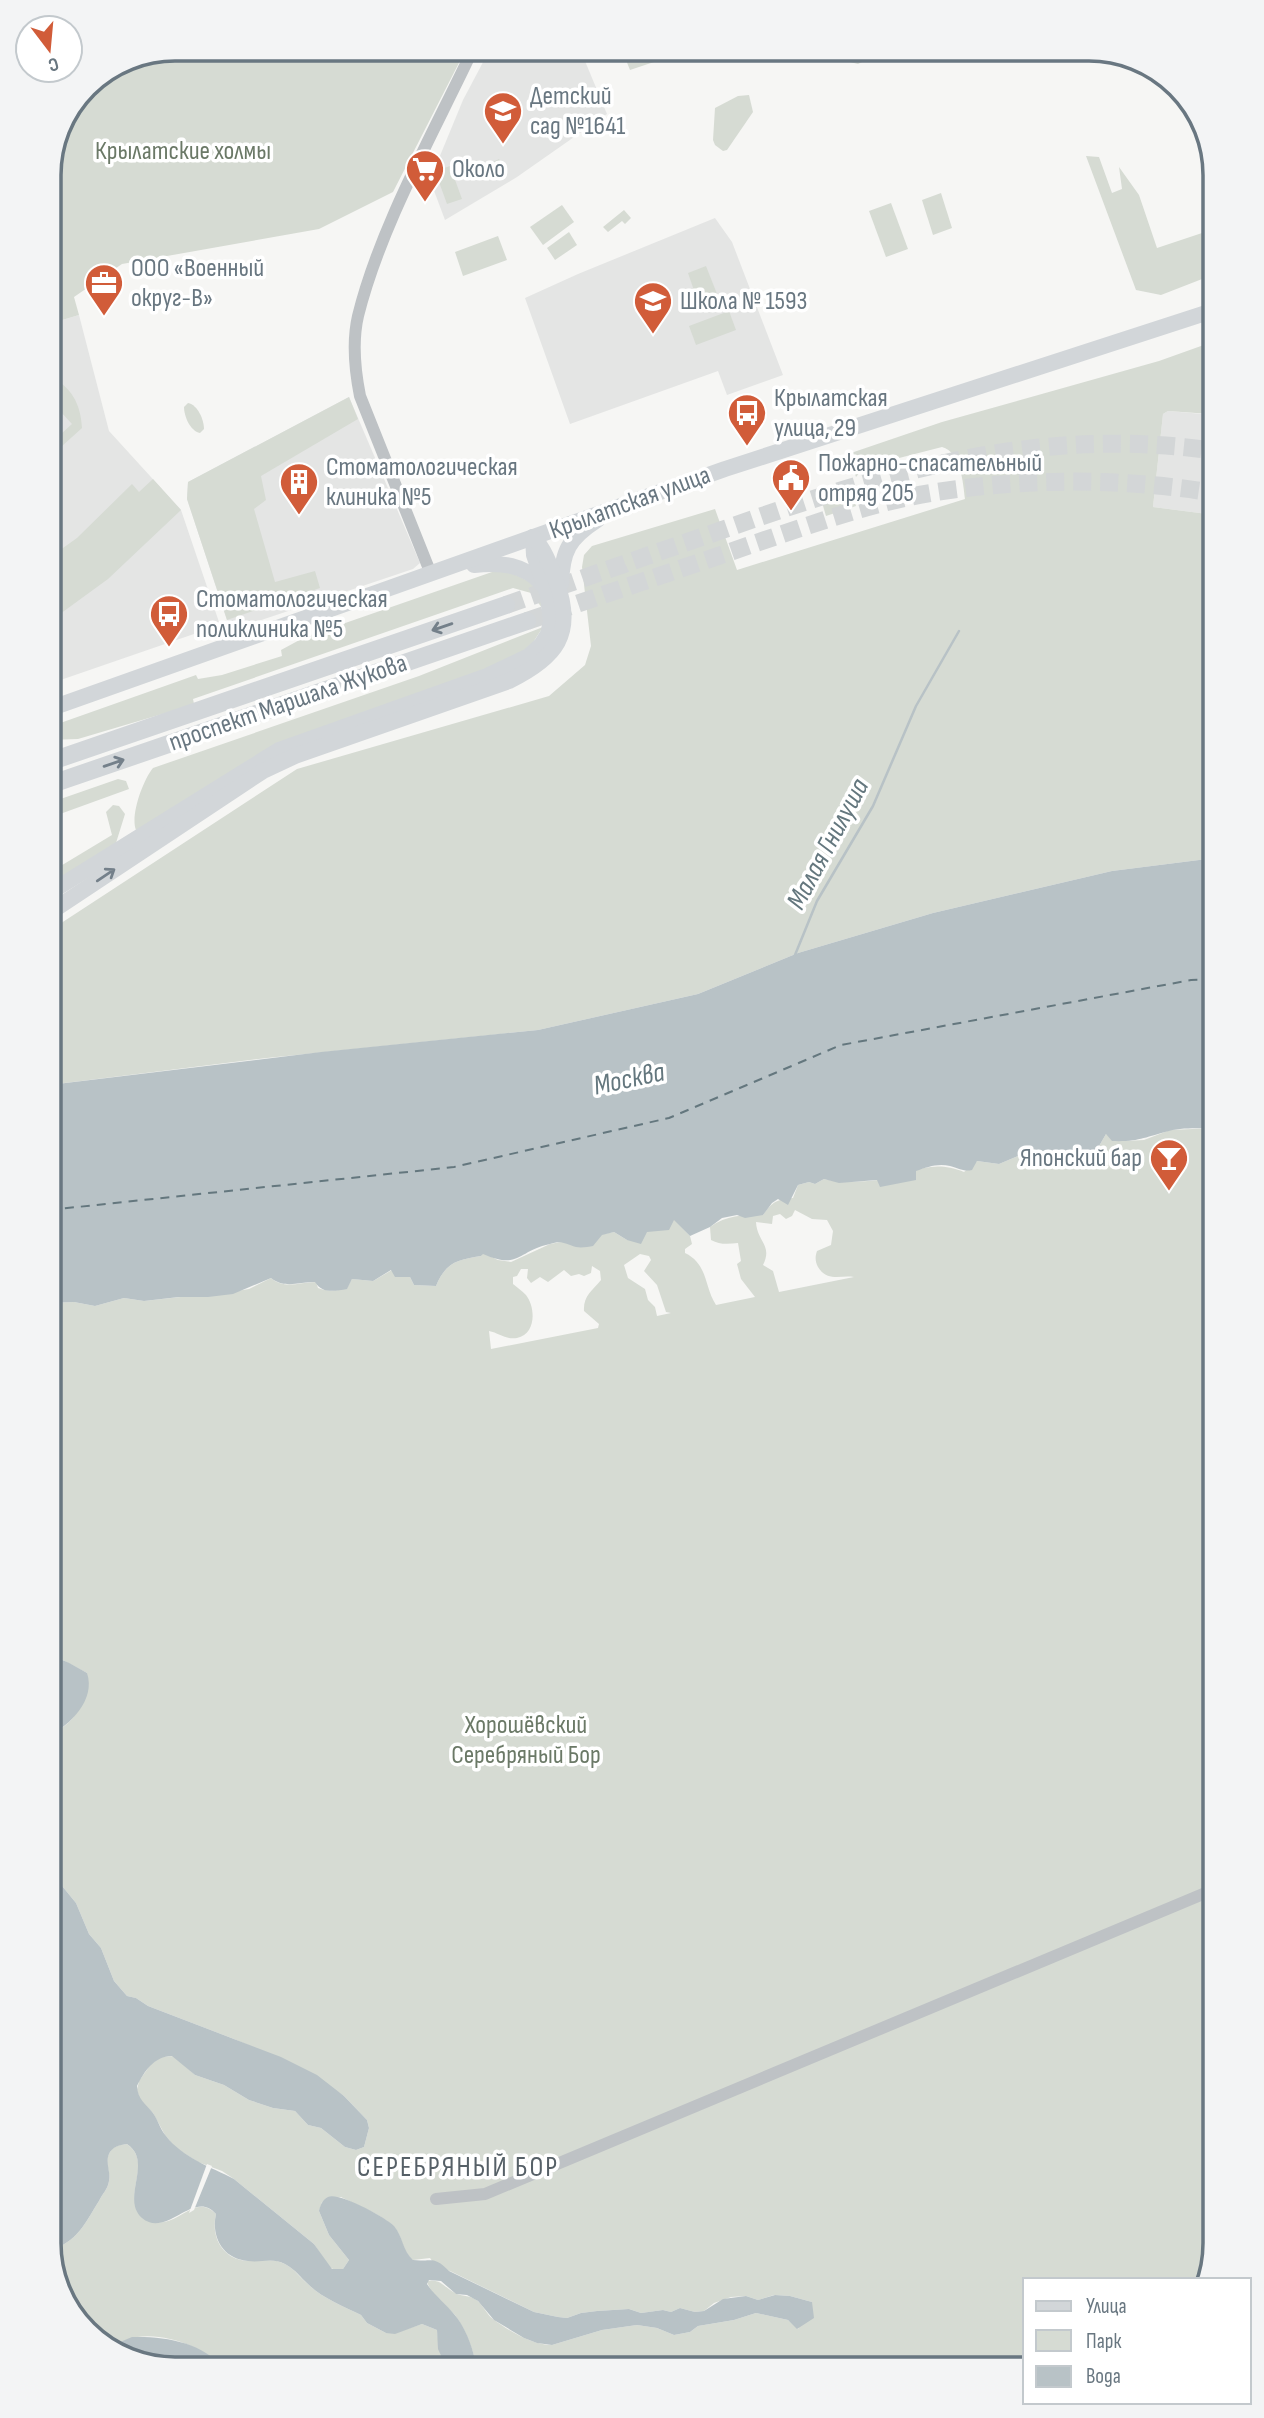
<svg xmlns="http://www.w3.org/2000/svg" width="1264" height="2418" font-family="'Sofia Sans Condensed',sans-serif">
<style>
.built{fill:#e4e5e4}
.green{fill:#d6dbd3;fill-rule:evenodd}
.water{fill:#b8c2c6}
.pier{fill:#f6f6f4}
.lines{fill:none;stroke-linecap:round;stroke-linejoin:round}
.stream{stroke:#b8c2c6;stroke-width:2.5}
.ferry{stroke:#64777e;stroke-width:2;stroke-dasharray:9 7;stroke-linecap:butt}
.primary-tunnel{stroke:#d3d6d7;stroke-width:18;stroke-dasharray:18 9;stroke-linecap:butt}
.street{stroke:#bec2c5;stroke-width:12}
.secondary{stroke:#d2d6d9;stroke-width:16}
.primary{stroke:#d2d6d9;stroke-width:18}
.oneway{stroke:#74808a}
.labels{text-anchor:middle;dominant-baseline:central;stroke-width:7;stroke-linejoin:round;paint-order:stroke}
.poi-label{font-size:26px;fill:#697781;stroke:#fff;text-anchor:start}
.park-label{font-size:26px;fill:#6b7967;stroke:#fff}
.street-label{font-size:26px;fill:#697781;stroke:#fff}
.water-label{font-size:28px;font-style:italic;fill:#64777e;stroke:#fff}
.neighbourhood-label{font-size:28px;letter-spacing:2px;fill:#566067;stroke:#fff}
.rim{fill:none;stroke:#697781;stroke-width:3.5}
</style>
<rect width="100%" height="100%" fill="#f6f6f4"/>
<g class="built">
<path d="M490,49h90l27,65 -90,63 -72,43 -15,-40 33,-80z"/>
<path d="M715,218l17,24 51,133 -56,20 -9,-24 -148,53 -45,-126 53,-24z"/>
<path d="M79,315l30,116 72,79 39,115 -171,59v-360z"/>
<path d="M349,397l71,166 -7,6 -175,59 -11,-8 -40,-121 1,-17z"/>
<path d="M1168,411l47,4v100l-62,-8 10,-93z"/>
</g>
<g class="green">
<path d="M175,49h291l-73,143 -74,37 -197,35 -48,33 5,18 -30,9v-156l37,-82 41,-28z"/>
<path d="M629,49h21l4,13 -24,8 -4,-10z"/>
<path d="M846,49h14l2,13 -4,2 -8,-2z"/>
<path d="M749,95l4,17 -26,38 -4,1 -8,-6 -2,-5 2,-32 23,-12z"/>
<path d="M1086,156l13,1 13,36 10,-4 -3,-22 20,28 18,53 51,-17 7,19v24l-54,21 -25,-5z"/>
<path d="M499,159l7,12 -17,9 -6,-13z"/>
<path d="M450,166l12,33 -15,5 -12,-33z"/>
<path d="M941,193l11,35 -19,7 -11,-35z"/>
<path d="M891,203l17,46 -22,8 -17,-46z"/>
<path d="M562,205l12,17 -31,23 -13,-18z"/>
<path d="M624,210l7,8 -6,6 -3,-3 -14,11 -5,-5z"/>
<path d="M569,232l8,13 -22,15 -8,-12z"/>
<path d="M498,236l9,24 -44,16 -8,-24z"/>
<path d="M706,266l15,38 -20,7 -13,-38z"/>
<path d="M729,311l7,19 -40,15 -7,-19z"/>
<path d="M1215,341v57l-6,6 1,10 -42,-3 -5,3 -10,93 62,8v343l-103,13 -179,42 -135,40 -100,41 -160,36 -271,28 -218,27v-154l248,-162 252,-73 36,-31 6,-19 -9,-79 2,-12 8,-9 123,-37 22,61 228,-71c-2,-17 -4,-47 -23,-52l-78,20 -8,10 -8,-23 94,-32 217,-61z"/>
<path d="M49,376c22,10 32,28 33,52l-30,27 -3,-2v-8l23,-21 -23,-25z"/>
<path d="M349,397l9,22 -97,57 5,24 -12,9 21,73 40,-11 5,17 -93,32 -40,-121 1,-17z"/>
<path d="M188,403c10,2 16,17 16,26l-4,4c-10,-2 -16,-17 -16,-26z"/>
<path d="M153,479l28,31 -73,69 -59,43v-64l28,-20 55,-54 7,8z"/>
<path d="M851,490l5,16 -30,10 -5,-17z"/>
<path d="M502,571c20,5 40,13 40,37l-11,-15 -18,-5 -320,111 1,5 -8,3 -108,32 -29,1v-13l147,-52 2,4 24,-4 60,-19 -1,-6 24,-13 187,-65z"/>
<path d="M543,627l-11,17 -10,8 -386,178c-6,-14 7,-50 17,-62l266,-92z"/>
<path d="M118,779l8,2 3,8 -80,29v-15z"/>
<path d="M113,805l6,1 6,8 -9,29 -67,45v-15l63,-38 -6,-23z"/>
<path d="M1215,1128v1115l-11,37h-180v89h-553l4,-9c-3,-14 -11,-33 -20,-45 -10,-12 -24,-19 -28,-34 13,-3 17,6 28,12 5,3 13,2 20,6 8,5 11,15 18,20 16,12 39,26 59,26l50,-15 35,-5 20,3 17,7 16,-3 8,-6 36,-6 22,-7 32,7 10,9 14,-27 -22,-6 -16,-1 -16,5 -12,-4 -15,1 -17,6 -10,8 -9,1 -15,-4 -9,4 -8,-2 -22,3 -12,-4 -32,2 -16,2 -14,5 -9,-1 -24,-5 -84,-41 -12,-2 -8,-11 -17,2c-12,-10 -10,-24 -19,-33 -14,-14 -36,-21 -53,-30l-19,5 -3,9 10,24 20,25 -6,9 -8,1 -6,-3 -15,-23 -80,-65 -12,-8 -24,-9 -22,-14 -11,-13 -12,-22 -13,-13 -3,-10 2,-9 12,-17 10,-7 13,-1 21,19 29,10 25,15 24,8 22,3 13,14 13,3 24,19 11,3 8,-3 5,-19 -2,-8 -23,-24 -39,-26 -71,-31 -86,-33 -12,-8 -9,-2 -13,-15 -13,-33 -12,-14 -13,-31 -27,-33v-134c31,-17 33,-30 38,-63l-28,-15 -10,-1v-354l25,-1 21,4 29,-8 20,3 36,-4h20l49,-8 22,-11c14,12 28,4 45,4l2,6c11,4 18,3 29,0l5,-9 21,2 19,-11 18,7 4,8 22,1c10,-24 21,-26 45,-30l2,-3 15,7 13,2 39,-18 64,-12 13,8 47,-21 16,17 2,8 -7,5v4c23,11 19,33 31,52l39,-8 -14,-18 -4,-15 4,-3 -3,-18c-10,1 -18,2 -27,-3l-1,-13c17,-12 32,-12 53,-12 9,-13 14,-16 30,-17l5,-13 11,-3 6,2 9,-5c17,4 37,3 54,1 34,-5 51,-22 86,-8l13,-11 22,3 31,-13 12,5 22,-5 31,2 11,-19 19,7 19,-1 26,-10zM795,1210l17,9 15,1 6,11 -2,14 -14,6c-2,6 -2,10 1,16 9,15 22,8 36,10l-75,15 -6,-21 -10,-6c10,-20 -6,-23 -7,-43l16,2 1,-8 7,-2 6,5 6,-3zM640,1254l9,2 2,4 -7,11 13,14 9,27 5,1 -14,3 -2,-9 -7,-7 -3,-11 -17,-11 -4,-13zM592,1266l8,5 1,9c-9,11 -18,16 -17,31l15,13 -1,4 -107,21 -2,-18c10,2 17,9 28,7 19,-4 19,-30 9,-43 -4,-4 -9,-8 -13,-11v-7l4,-1 4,-7h7l-1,9 4,5 9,-6 8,5 16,-12 7,6 8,-2 5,2 7,-3z"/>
<path d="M127,2144c29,21 -11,53 20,77 5,1 11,2 17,1 19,-3 34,-27 52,-8 -6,26 9,48 37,47 13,0 20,-3 32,3 12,7 14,13 24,21 13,13 36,22 52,30l6,8 19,10h9l27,-9 15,6c2,15 2,25 10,39h-223c-21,-26 -87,-48 -112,-19l-7,-3 -46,-56 -9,-41c28,-8 35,-27 49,-49 3,-7 9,-12 10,-20 2,-9 -5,-18 0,-27 3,-8 10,-9 18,-10z"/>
</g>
<g class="water">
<path d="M1215,858v270c-14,1 -32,-1 -46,3 -24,6 -30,11 -57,10l-6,-7 -11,19 -31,-2 -22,5 -12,-5 -31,13 -22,-3 -5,9c-9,2 -13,-2 -22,-4 -12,-3 -23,1 -34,5v9l-36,7 -3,-7 -38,3 -15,-4 -9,5 -6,-2 -11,3 -10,20 -10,-6 -6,4 -9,12 -18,3 -8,-3 -15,3 -12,9 -20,9 -16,-16 -5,10 -22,2 -6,12 -14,-4 -13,-8 -12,3 -9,11c-5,1 -12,2 -17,1 -11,-3 -14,-7 -26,-3 -33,7 -30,26 -67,10l-2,2c-24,4 -35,6 -45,30l-22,-1 -4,-8h-15l-4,-7 -18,11 -21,-2 -5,10c-12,2 -25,5 -32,-7 -17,0 -30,7 -44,-4l-38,16 -25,3h-29l-35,4 -20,-3 -29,8 -21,-4 -25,1v-218l272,-33 217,-22 160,-36 100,-41 135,-40 179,-42z"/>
<path d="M49,1657c15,1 25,9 38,16 9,27 -17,52 -38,63z"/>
<path d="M49,1870l27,33 13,31 12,14 13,33 13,15 9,2 12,8 133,51 36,18 27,21 23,24 2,8 -5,19 -8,3 -11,-3 -24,-19 -13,-3 -13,-14 -22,-3 -24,-8 -25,-15 -29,-10 -23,-19c-18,0 -28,16 -35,30 1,14 8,17 16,27 5,7 7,16 13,23 17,22 45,31 68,43l80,65 18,25h11l6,-9 -20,-25 -10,-24c1,-5 3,-11 9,-14 11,-5 57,20 66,29 9,10 8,24 19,34 18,2 21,-5 36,11l85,41 24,5 9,1 14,-5 16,-2 32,-2 12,4 22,-3 8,2 9,-4 15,4 9,-1 19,-12 23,-3 12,4 17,-5 15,1 22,6 2,16 -17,11 -9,-9 -32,-7 -22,7 -36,6 -8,6 -16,3 -17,-7 -20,-3 -35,5 -50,15 -15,-2 -13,-5 -30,-18 -16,-19 -11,-6 -11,-1 -15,-13 -12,-1 -2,4c8,12 18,19 27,30 10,11 18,31 21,46l-4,9h-24l-9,-20 -1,-19 -15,-6 -27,10 -9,-1 -19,-10 -6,-8c-16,-8 -39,-17 -52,-30 -10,-9 -12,-14 -24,-21 -14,-7 -23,-1 -37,-3 -26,-2 -37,-25 -32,-47 -22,-26 -49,25 -74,4 -22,-20 12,-56 -15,-74 -8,1 -15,3 -18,10 -4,9 2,18 0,27 -1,8 -7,13 -10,20 -14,22 -21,41 -49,49z"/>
<path d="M132,2337c32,-1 71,5 92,32h-56l-56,-19 8,-8z"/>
</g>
<path class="pier" d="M207,2164l5,2 -18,44 -5,3z"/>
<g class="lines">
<path class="stream" d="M795,955l22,-54 56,-95 43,-100 43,-75"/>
<path class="ferry" d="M49,1210l405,-43 215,-49 172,-73 350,-65 24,-1"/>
<g class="primary-tunnel">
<path d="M506,605c72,-25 144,-50 216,-75 165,-58 316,-105 493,-79"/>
<path d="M527,621c75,-26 151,-51 226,-77 60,-20 120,-42 183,-52 93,-14 186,-14 279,1"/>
</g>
<g class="street">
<path d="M431,574l-71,-178c-5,-25 -8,-54 -2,-80 22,-89 76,-184 115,-267"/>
<path d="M436,2199l49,-5 730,-305"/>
</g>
<g class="secondary">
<path d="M474,565c26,-3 51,-1 69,20"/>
<path d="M561,584c1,-33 8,-46 36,-64"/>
<path d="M49,709l676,-240 490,-159"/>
<path d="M49,893l230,-143 208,-74 42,-20 12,-11 7,-11 3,-12 -3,-26 -14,-41 -1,-18"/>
<path d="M49,913l214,-142 32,-15 214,-75c47,-23 67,-47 47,-100 -6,-16 -11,-31 -23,-44"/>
</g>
<g class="primary">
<path d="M49,762l457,-157"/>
<path d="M49,785l478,-164"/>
</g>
</g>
<defs><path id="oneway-shaft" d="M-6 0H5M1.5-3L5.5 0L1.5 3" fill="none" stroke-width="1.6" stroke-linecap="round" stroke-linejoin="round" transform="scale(1.75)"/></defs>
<g class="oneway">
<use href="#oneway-shaft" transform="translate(442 627) rotate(161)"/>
<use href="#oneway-shaft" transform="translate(114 763) rotate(-19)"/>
<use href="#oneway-shaft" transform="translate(106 875) rotate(-34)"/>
</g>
<defs>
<g id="school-pin" transform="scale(2.0125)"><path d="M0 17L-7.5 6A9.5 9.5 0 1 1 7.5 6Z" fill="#d15c39" stroke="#fff"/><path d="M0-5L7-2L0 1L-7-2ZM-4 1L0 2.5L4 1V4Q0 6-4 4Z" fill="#fff"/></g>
<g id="supermarket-pin" transform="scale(2.0125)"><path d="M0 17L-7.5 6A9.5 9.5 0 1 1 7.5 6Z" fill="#d15c39" stroke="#fff"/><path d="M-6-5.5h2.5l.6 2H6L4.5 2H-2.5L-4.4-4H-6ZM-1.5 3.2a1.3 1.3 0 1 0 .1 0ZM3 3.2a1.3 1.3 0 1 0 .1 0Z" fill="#fff"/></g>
<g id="office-pin" transform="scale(2.0125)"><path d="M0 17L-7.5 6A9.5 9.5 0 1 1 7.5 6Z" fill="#d15c39" stroke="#fff"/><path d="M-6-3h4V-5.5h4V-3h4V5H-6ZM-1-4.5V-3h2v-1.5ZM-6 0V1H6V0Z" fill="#fff"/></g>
<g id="bus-pin" transform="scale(2.0125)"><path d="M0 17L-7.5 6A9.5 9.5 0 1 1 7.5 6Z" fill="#d15c39" stroke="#fff"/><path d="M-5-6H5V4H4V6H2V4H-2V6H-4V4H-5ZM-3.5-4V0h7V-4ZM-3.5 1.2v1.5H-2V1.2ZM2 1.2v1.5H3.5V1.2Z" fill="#fff"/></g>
<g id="civic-pin" transform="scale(2.0125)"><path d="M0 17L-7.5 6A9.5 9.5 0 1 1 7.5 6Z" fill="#d15c39" stroke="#fff"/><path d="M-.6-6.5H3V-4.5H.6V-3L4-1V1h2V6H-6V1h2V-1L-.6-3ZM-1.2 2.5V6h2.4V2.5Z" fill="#fff"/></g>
<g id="building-pin" transform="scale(2.0125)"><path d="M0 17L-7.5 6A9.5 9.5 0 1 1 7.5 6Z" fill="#d15c39" stroke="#fff"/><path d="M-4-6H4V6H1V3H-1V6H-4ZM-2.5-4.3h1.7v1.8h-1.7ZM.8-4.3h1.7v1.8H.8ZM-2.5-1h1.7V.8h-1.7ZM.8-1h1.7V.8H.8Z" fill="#fff"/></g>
<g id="bar-pin" transform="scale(2.0125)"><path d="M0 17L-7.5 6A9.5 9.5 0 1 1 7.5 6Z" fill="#d15c39" stroke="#fff"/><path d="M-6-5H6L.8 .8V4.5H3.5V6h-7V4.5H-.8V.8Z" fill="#fff"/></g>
</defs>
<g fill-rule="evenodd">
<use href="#school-pin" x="503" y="111"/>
<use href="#supermarket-pin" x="425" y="169"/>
<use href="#office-pin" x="104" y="283"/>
<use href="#school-pin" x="653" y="301"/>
<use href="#bus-pin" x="747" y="413"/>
<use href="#civic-pin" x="791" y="478"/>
<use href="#building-pin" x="299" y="482"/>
<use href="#bus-pin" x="169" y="614"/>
<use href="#bar-pin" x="1169" y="1158"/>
</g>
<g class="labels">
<g class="poi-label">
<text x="530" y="96">Детский<tspan x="530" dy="30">сад №1641</tspan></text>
<text x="452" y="169">Около</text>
<text x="131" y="268">ООО «Военный<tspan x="131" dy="30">округ-В»</tspan></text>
<text x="680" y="301">Школа № 1593</text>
<text x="774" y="398">Крылатская<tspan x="774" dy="30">улица, 29</tspan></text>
<text x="818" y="463">Пожарно-спасательный<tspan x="818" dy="30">отряд 205</tspan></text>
<text x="326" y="467">Стоматологическая<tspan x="326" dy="30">клиника №5</tspan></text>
<text x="196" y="599">Стоматологическая<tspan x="196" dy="30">поликлиника №5</tspan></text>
<text x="1142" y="1158" text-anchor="end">Японский бар</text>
</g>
<g class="park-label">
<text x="183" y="151">Крылатские холмы</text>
<text x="526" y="1725">Хорошёвский<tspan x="526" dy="30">Серебряный Бор</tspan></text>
</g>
<g class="street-label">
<text transform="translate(630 503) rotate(-20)">Крылатская улица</text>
<text transform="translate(288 703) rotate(-19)">проспект Маршала Жукова</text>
</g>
<g class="water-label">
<text transform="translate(828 844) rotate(-62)">Малая Гнилуша</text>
<text transform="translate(629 1079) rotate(-12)">Москва</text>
</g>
<g class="neighbourhood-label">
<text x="458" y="2167">СЕРЕБРЯНЫЙ БОР</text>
</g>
</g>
<path d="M0 0H1264V2418H0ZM175 61H1089A114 114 0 0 1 1203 175V2243A114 114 0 0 1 1089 2357H175A114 114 0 0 1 61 2243V175A114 114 0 0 1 175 61Z" fill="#f3f4f5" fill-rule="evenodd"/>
<path class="rim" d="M175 61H1089A114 114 0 0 1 1203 175V2243A114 114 0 0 1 1089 2357H175A114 114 0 0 1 61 2243V175A114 114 0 0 1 175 61Z"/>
<rect x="1023" y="2278" width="228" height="126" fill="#ffffff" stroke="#c3c9cd" stroke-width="2"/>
<rect x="1036" y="2301" width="35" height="10" fill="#d2d6d9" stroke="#c3c9cd" stroke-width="2"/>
<text x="1086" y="2313" font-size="21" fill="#697781">Улица</text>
<rect x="1036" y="2330" width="35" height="21" fill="#d6dbd3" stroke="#c3c9cd" stroke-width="2"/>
<text x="1086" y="2348" font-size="21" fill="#697781">Парк</text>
<rect x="1036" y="2366" width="35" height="21" fill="#b8c2c6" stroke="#c3c9cd" stroke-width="2"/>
<text x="1086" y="2383" font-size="21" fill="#697781">Вода</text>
<g transform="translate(49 49) rotate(164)"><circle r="33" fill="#ffffff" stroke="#c3c9cd" stroke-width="2"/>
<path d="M0-5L12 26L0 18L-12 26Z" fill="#d15c39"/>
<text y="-10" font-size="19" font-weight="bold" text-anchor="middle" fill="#697781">С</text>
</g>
</svg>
